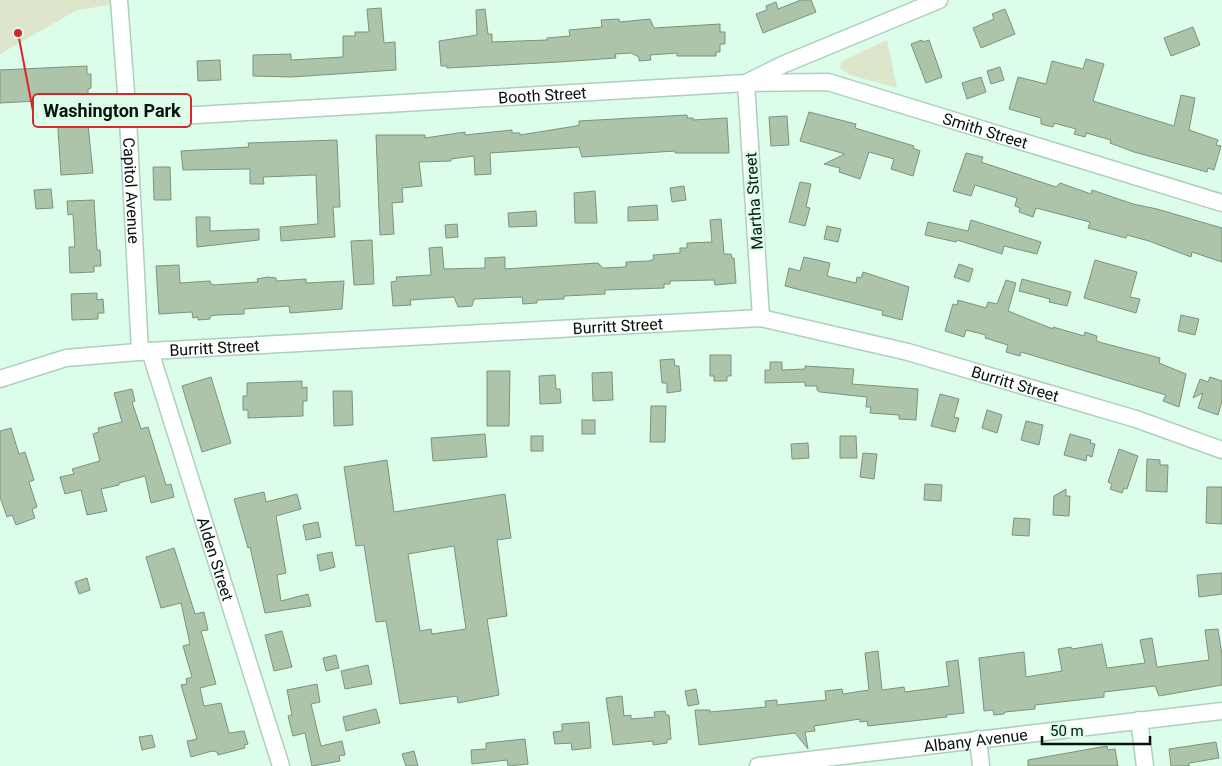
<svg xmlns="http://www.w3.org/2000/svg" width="1222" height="766" font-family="Roboto,sans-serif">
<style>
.green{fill:#dde5cb}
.building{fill:#aec4aa;stroke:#7d927a;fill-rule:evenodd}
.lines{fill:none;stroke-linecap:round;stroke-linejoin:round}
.minor-casing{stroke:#aecfbc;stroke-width:19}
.minor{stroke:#fff;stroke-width:16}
.labels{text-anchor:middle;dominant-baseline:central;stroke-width:5;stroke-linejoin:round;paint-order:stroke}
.street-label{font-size:16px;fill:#07120c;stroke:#dbfdea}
.leader{fill:none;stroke:#d62828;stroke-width:2}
.callout-dot{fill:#d62828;stroke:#dbfdea;stroke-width:2}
.callout{fill:#dbfdea;stroke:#d62828;stroke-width:2}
.callout-label{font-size:18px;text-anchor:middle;font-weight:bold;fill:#07120c}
</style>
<rect width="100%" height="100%" fill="#dbfdea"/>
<g class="green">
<path d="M0,0h110v5l-33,5 -77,44z"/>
<path d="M887,40l10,48 -47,-13 -10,-7 1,-6 5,-3z"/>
</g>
<g class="building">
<path d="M801,0h10l5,12 -53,21 -7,-19 11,-4 -1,-4 10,-4 2,7z"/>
<path d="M381,8l3,35 11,-1 1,28 -105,7 -38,-1v-21l38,-1v6l52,-3v-21h12v-4h14l-2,-23z"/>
<path d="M485,9l3,25h4v8l55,-2v-2l23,-2 -1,-6 33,-3 -1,-7 18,-1 1,3 30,-3 4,9 66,-4v8h5v12h-5v8h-4v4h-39v-3l-27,2 1,5 -12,1v-4l-8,-4 -16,1 1,4 -57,4 -112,6v-2h-6l-2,-25 38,-6 -1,-25z"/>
<path d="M1005,9l10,25 -34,14 -8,-20 21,-9 -2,-5z"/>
<path d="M1193,27l7,18 -29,11 -7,-18z"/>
<path d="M922,40l1,2 6,-2 13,37 -16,6 -15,-39z"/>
<path d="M1086,59l18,5 -11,37 81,25 7,-31 14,3 -6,32 29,10 -2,5 5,1 -7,24 -6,-2 -1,4 -73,-20 -24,-9 1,-3 -25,-7 -1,4 -11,-3 2,-5 -22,-6 -1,4 -12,-3v-6l-32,-9 9,-32 28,7 6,-23 31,8z"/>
<path d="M220,60l1,20 -23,1 -1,-20z"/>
<path d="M87,66v8h4v14l-3,1v9l-9,1 3,26h6l5,48 -32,2 -4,-60 -18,2 -2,-16 -37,2v-33z"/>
<path d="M1000,67l4,13 -13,4 -4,-13z"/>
<path d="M981,77l5,15 -19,7 -5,-16z"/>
<path d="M809,112l47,12 -1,4 59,18 -1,2 7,3 -7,25 -22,-7 3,-10 -25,-7 -9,27 -21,-7 1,-4 -16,-4 21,-10 -45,-13z"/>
<path d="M687,115v3h6v2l34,-2 2,35h-54v-2l-93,6 -3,-10 -89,6 1,21 -16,1 -1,-19 -23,3v2l-32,1 3,24 -20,2 1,14 -11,1 2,31 -14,1 -4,-100h49v3l40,-6v3l47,-5v3h8v2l56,-9 3,-1v-4z"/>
<path d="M787,116l2,29 -18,1 -2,-29z"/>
<path d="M337,140l3,67h-7l2,30 -54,4 -1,-14 38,-3 -2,-49 -53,2 1,7h-14v-15l-67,1 -2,-19 68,-4 -1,-4z"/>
<path d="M966,153l17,4 -2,5 75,25 4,-4 31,11 1,-4 41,14 24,5 65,19v34l-30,-10 -1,5 -42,-16 -22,-6 -1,3 -38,-10 2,-6 -54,-14 -3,9 -14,-5 1,-4 -5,-2 2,-8 -42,-13 -4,11 -18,-5z"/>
<path d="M153,167h17l1,33h-17z"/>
<path d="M800,182l11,2 -5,23 4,1 -5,18 -16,-4z"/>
<path d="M684,186l2,14 -14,2 -2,-14z"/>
<path d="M51,189l2,19 -17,1 -2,-19z"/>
<path d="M595,191l2,32h-22l-1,-30z"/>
<path d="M94,200l3,50h3l1,16h-7v6l-24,1 -1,-26h6l-2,-33 -5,1 -1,-14z"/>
<path d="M657,205l1,15 -30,1v-14z"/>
<path d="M536,211l1,15 -28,1 -1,-14z"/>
<path d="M196,217h14v14l49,-2v11l-62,7z"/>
<path d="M721,219l3,35h7l1,4h2l2,25 -21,2 -1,-5 -44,1v3h-6v4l-59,2v4l-41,2v3l-27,1v3l-14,1 -1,-7 -48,2 -2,7 -14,1 -4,-10 -44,3 1,5 -18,1 -2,-24 6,-1 -1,-4 35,-2 -2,-27 13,-1 2,22 41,-1v-10l20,-1v12l93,-6 5,5 23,-1v-5l23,-1 5,-2 -1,-4 27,-2v-5h7v-5l25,-1 -2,-22z"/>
<path d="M971,220l70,22 -4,12 -33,-8 -2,8 -45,-14 -1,2 -31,-7 3,-13 40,9z"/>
<path d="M457,224l1,13 -12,1 -1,-13z"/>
<path d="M827,226l14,3 -3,13 -14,-3z"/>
<path d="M372,240l2,44 -20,1 -3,-44z"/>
<path d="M804,257l26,6 -3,13 29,7 1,-6 4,1 2,-6 46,15 -7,33 -20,-5 1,-4 -98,-25 4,-18 11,3z"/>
<path d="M1095,260l42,12 -7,25 10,2 -4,14 -52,-15z"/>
<path d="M959,264l14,5 -4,13 -15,-5z"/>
<path d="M179,265l1,18 30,-2 1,3 3,1 44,-3 -1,-3 11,-2 8,1v3l30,-2v4l38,-2 -2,28 -52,4 -1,-7 -45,3v5l-27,1 -7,1v3l-12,1v-3l-5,1 -1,-6 -33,2 -3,-48z"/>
<path d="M1022,279l49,13 -4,14 -18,-4 1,-3 -31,-8z"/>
<path d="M1006,280l10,3 -8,28 45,18v-2l31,9 1,-4 12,4 -1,4 3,2 61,16 -1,5 27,11 -7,33 -16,-6 3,-6 -145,-43 -1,4 -14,-4 2,-7 -23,-7 1,-3 -20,-5 -2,7 -19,-6 8,-27 4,1 1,-5 28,8 2,-6 9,2z"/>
<path d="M97,293v7l6,-1 1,14h-6v6l-26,1 -1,-26z"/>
<path d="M1181,315l18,4 -4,16 -17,-4z"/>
<path d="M710,355h21v21h-4v5h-13v-5h-4z"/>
<path d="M674,359l1,7h4l2,25 -14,2v-10h-5l-2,-23z"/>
<path d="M770,362h12v8l23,-1v-3l49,3 -2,15 66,5 -2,31 -17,-1v-4l-29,-2 1,-6h-5l1,-10 -47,-5 -3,-2v-4h-12v-4l-40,1v-13h5z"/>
<path d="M487,371h23l-1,55h-22z"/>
<path d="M612,372l1,28 -20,1 -1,-28z"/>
<path d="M555,375l1,14h4l1,14 -21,1 -1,-28z"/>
<path d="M211,377l20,66 -29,9 -20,-66z"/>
<path d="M1210,377l12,4v20l-4,14 -20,-7 5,-15 -10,5 7,-19 8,3z"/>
<path d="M302,381v7l5,-1v14h-4v15l-55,2v-8h-5v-14h4v-13z"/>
<path d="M132,389l3,12 -3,1 9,27 7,-2 18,58 5,-1 3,13 -23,6 -6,-27 -26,7v2l-18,4 6,22 -20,4 -6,-25 -16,4 -5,-17 14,-3 -2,-5 28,-8 -7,-27 6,-2 -1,-4 24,-6 -8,-29z"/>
<path d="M333,391h19l1,34 -19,1z"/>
<path d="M940,394l19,5 -5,18 5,1 -4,14 -24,-6z"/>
<path d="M651,406h15l-1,36h-15z"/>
<path d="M987,410l15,5 -5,18 -15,-5z"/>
<rect x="582" y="420" width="13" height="14"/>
<path d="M1026,421l17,4 -4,20 -18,-5z"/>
<path d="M11,428l8,26 6,-2 9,28 -5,2 8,25 -5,2 3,9 -19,7 -4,-10 -5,2 -7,-20v-66z"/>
<path d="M485,434l2,23 -54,4 -2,-23z"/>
<path d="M1070,434l21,6 -1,3 5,1 -3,13 -5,-2 -1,6 -22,-6z"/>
<rect x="531" y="436" width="12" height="15"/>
<path d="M840,436h16l1,22h-17z"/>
<path d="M808,443l1,15 -17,1 -1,-15z"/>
<path d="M1119,449l19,7 -11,33 -3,-1 -2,5 -12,-4 2,-5 -4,-2z"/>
<path d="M863,453l14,1 -3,25 -14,-2z"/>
<path d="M1147,459l13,1v5h8l-1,27 -21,-1z"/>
<path d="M387,460l7,52 111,-18 6,44 -14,2 10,76 -20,3 12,76 -41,8 -1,-7 -57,8 -14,-83 -10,1 -12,-77 -8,1 -12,-79zM454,546l12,83 -34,5 -1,-5 -11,2 -12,-77z"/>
<path d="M925,484l17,1 -1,16 -17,-1z"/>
<path d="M1207,487h15v37l-16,-1z"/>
<path d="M1066,489v7h4l-1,20 -16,-1 1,-19z"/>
<path d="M264,492l2,10 31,-8 4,15 -25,7 10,57 -9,2 4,26 27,-7 3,12 -46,7 -15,-66 -2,1 -14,-49z"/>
<path d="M1014,518l16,1 -1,17 -17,-1z"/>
<path d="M318,522l3,15 -15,3 -3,-15z"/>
<path d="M174,548l21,66 9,-2 4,18 -7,1 15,53 -16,4 4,18 17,-3 8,30 15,-2 4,13 -4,1 1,3 -27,7 -1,-3 -5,-1 -21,6 -4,-16 10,-2 -16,-54 6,-1 -1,-5 6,-2 -9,-31 7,-2 -9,-41 -20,5 -15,-51z"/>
<path d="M332,552l3,15 -15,4 -3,-16z"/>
<path d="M1222,573v21l-23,3 -2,-22z"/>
<path d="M87,578l3,12 -11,4 -4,-12z"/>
<path d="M1218,629l4,26v30l-63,11 -4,-10 -51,6v5l-69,8v4l-30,3 -1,2 -10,1 -1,-5 -9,1 -5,-53 45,-6 2,25 36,-6 -4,-22 13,-2 1,2 30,-5 5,24 38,-5 -5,-23 12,-2 5,29 52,-7 -4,-30z"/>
<path d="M282,631l10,36 -18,4 -9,-36z"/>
<path d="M878,651l4,39 22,-3 1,5 44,-6 -3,-24 12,-2 6,53 -18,2 1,2 -79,9 -1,-5 -7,1v-3l-46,7 1,5 -10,1 3,17 -13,-16 -96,12 -4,-35h15v2l56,-5 -1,-6 12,-1v5l49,-5 -1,-9 17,-2 1,5 26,-4 -4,-37z"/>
<path d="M336,655l3,13 -13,3 -3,-13z"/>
<path d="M368,665l4,19 -27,5 -4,-18z"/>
<path d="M317,684l3,18 -9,2 10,42 21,-5 3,14 -6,1 1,5 -28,5 -7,-33 -12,3 -5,-20 4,-1 -5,-25z"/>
<path d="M696,689l3,15 -11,2 -3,-15z"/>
<path d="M622,696l2,20 7,-1v4l24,-2 -1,-5 11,-1 1,4h3l2,24 -4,1v3l-14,2v-4l-40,4 -7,-47z"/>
<path d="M376,709l4,14 -34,8 -3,-14z"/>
<path d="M589,722l2,26 -19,2 -1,-7 -16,1 -2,-12 9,-1v-7z"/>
<path d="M152,735l3,12 -13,3 -3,-13z"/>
<path d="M525,739l3,25 -20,2 -1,-6 -35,4 -1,-14 15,-1v-6z"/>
<path d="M1216,742l3,16 -30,5v3h-18l-2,-17z"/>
<path d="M1107,746l1,4 7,-1 3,17h-90v-6z"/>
<path d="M414,751l4,15h-12l-4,-12z"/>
</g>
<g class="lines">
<g class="minor-casing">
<g id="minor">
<path id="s1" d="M119,0l9,119 12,233"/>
<path id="s2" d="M128,119l618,-36 36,-18 157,-65"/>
<path id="s3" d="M761,318l-15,-235 82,-1 394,121"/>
<path id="s4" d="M150,351l131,415"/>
<path id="s5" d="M0,379l66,-21 84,-7 611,-33 147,34 228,67 86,31"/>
<path d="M1139,720l6,46"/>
<path d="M978,739l3,27"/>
<path id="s6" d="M758,766l464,-55"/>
</g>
</g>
<use href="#minor" class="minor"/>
</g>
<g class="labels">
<g class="street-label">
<text stroke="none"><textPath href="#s2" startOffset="415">Booth Street</textPath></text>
<text stroke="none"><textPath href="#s3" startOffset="482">Smith Street</textPath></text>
<text stroke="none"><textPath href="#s1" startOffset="191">Capitol Avenue</textPath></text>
<text transform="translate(754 201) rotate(-94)">Martha Street</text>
<text stroke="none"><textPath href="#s5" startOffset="622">Burritt Street</textPath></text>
<text stroke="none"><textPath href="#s5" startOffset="218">Burritt Street</textPath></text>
<text stroke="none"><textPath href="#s5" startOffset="1028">Burritt Street</textPath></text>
<text stroke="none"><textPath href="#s4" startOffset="218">Alden Street</textPath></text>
<text stroke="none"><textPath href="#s6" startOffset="219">Albany Avenue</textPath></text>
</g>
</g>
<path class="leader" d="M18 33L33 111"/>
<circle class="callout-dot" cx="18" cy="33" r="5"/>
<rect class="callout" x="33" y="94" width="158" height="33" rx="5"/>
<g class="callout-label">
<text x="112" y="117">Washington Park</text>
</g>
<path d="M1042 736v8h108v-8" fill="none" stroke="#07120c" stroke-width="2.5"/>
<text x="1050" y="736" font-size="15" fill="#07120c" stroke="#dbfdea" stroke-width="4" paint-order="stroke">50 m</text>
</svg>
